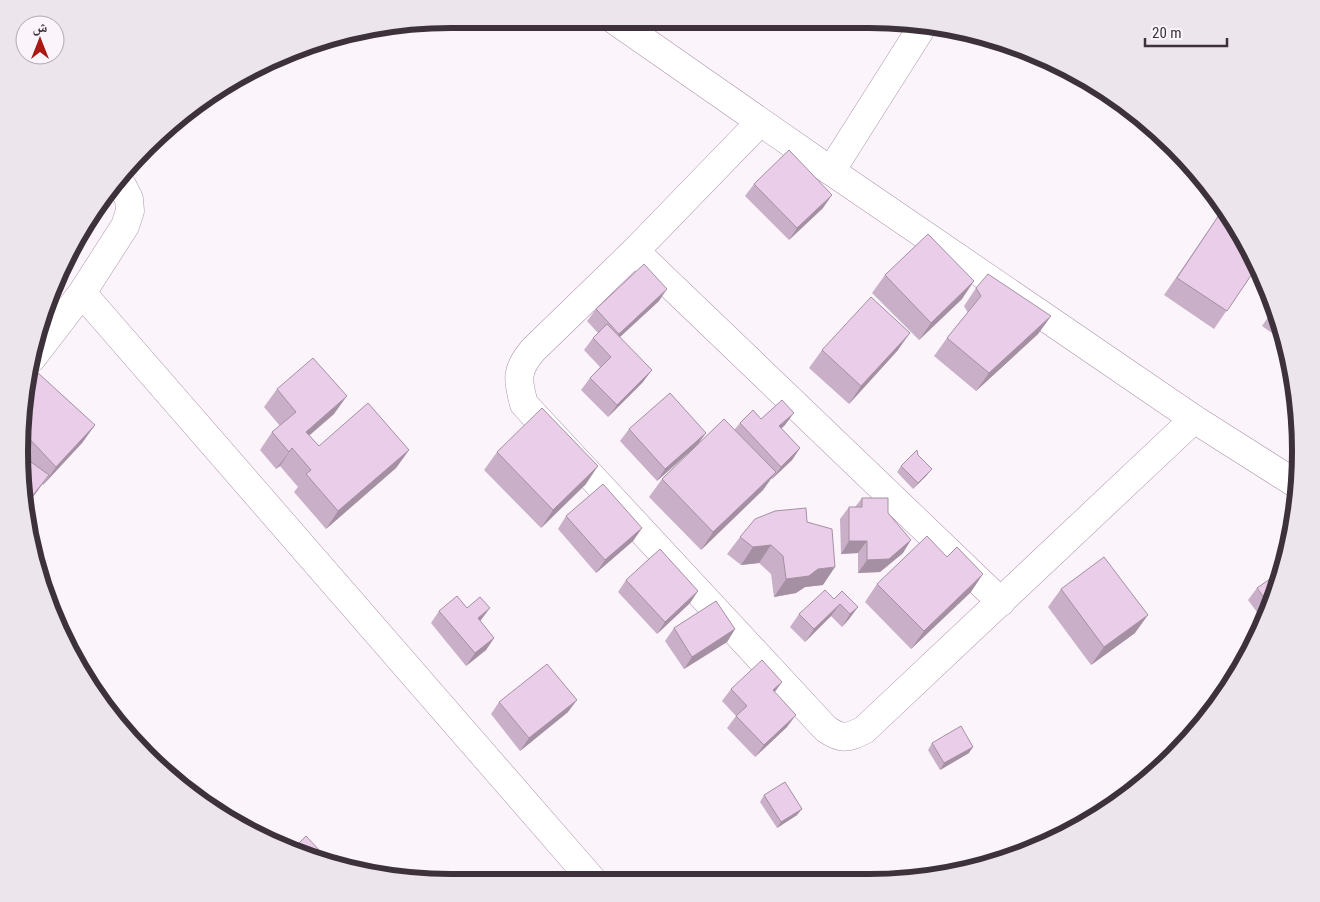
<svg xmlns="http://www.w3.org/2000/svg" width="1320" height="902" font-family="'Roboto Condensed','Noto Naskh Arabic',sans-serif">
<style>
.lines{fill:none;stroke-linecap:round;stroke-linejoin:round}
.minor-casing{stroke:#af93ad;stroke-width:29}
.minor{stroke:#fff;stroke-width:28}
.wall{fill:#c9b0c8}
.shaded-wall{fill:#a490a2}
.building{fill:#eacde8;stroke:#a490a2}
.rim{fill:none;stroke:#3d313c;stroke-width:6}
</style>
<rect width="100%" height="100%" fill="#fbf5fb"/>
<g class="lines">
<g class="minor-casing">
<g id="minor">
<path d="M613,19l218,152 363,248 104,66"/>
<path d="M760,122l-125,129 -102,99c-17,20 -16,29 -9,54l302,325c16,11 21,9 38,1l330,-311"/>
<path d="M831,171l93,-147"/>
<path d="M635,251l366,351"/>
<path d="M82,293l513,590"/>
<path d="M32,358l50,-65 43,-67 5,-15 -1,-12 -6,-12 -6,-6"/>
</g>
</g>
<use href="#minor" class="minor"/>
</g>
<g class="wall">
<path d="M754,184l69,24 -34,32 -44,-44z"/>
<path d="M1221,212l37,53 -44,64 -50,-34z"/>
<path d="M885,275l77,24 -43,41 -47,-47z"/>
<path d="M976,288l75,28 -13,18 -62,57 -42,-35 13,-18 21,-25 -4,-7z"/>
<path d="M659,301l-39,36 23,45 -35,35 -27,-27 9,-12 10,-11 -16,-17 9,-12 5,-5 -11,-12 9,-12z"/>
<path d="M1275,307l10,35 -23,-16z"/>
<path d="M822,350h76l-49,54 -40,-36z"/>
<path d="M277,389l57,25 -25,22 10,10 90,4 -13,18 -70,61 -32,-37 4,-5 -18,-21 -4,3 -16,-19 12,-18 8,-6 -16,-19z"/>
<path d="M22,395l73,30 -13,18 -39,42 -1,-1 -16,22z"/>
<path d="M761,419l24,6 -4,3 19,20 -8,12 -20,19 -1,-1 -8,12 -62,60 -52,-53 13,-18 30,-29 -35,31 -37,-40 9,-12 77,4 -8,11 36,-14 6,-7z"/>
<path d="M497,452l89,32 -45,44 -57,-58z"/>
<path d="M901,466l26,9 -14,14 -16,-17z"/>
<path d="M862,498l26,15 15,40 -23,19 -22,1v-20l-17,1 -1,-35 9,-12h6z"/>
<path d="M566,516l76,12 -9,13 -37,32 -38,-44z"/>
<path d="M807,522l16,63 -18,2 -9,6 -22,4 -3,-23 -12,-11 -18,2 -14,-11 13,-17z"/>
<path d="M947,557l24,35 -60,57 -46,-47 12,-18z"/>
<path d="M1283,570l-15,47 -3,6 -17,-23 9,-12z"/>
<path d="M626,580l72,11 -8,12 -33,31 -39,-42z"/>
<path d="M1061,589l74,44 -44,32 -43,-58z"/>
<path d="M834,599l24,8 -9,12 -7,8 -11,-11 -26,26 -15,-15 9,-13z"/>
<path d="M467,608l13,13 14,17 -8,12 -20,16 -35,-43 8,-12z"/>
<path d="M674,628l61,1 -8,13 -43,27 -19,-28z"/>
<path d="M782,682l-7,10 12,35 -32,30 -28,-29 9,-12 -14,-15 9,-12z"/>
<path d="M499,702l69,10 -48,39 -29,-37z"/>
<path d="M932,743l37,10 -29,17 -12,-20z"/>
<path d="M764,795l33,20 -20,13 -17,-26z"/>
</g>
<g class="shaded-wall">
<path d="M832,195l-9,13 -34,32 8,-12z"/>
<path d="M974,281l-12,18 -43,41 12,-17z"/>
<path d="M667,289l-8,12 -49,45 9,-12z"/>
<path d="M1051,316l-13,18 -62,57 13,-18z"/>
<path d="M910,333l-12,17 -49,54 12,-18z"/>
<path d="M652,370l-9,12 -35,35 9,-12z"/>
<path d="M347,396l-13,18 -41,35 13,-17z"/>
<path d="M794,413l-9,12 -14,14 8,-13z"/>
<path d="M95,425l-13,18 -39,42 13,-18z"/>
<path d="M706,433l-9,12 -40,36 8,-12z"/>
<path d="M292,448l-12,18 -4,3 13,-17z"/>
<path d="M800,448l-8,12 -20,19 9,-12z"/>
<path d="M409,450l-13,18 -70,61 12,-18z"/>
<path d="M598,466l-12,18 -45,44 12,-18z"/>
<path d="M932,469l-5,6 -14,14 5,-6z"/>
<path d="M776,472l-13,18 -62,60 12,-18z"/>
<path d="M49,475l-13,18 -10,13v-2z"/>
<path d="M642,528l-9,13 -37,32 9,-13z"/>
<path d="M911,540l-8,13 -23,19 -22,1 9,-13z"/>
<path d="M849,541h18l-9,12 -17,1z"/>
<path d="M771,545l-12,18 -18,2 12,-18z"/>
<path d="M835,567l-12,18 -18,2 -9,6 -22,4 12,-18 32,-10z"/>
<path d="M983,574l-12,18 -60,57 13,-18z"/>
<path d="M698,591l-8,12 -33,31 8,-12z"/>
<path d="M840,604l-9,12 -26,26 9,-13z"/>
<path d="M858,607l-9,12 -7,8 8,-13z"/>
<path d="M490,608l-9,12 -12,10 9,-12z"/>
<path d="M1148,615l-13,18 -44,32 13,-18z"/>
<path d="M735,629l-8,13 -43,27 8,-12z"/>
<path d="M494,638l-8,12 -20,16 9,-13z"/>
<path d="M782,682l-9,12v-4z"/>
<path d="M577,700l-9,12 -48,39 9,-13z"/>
<path d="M796,715l-9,12 -32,30 9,-12z"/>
<path d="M973,747l-4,6 -29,17 4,-7z"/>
<path d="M802,809l-5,6 -20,13 4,-6z"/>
</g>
<g class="building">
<path d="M789,150l43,45 -35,33 -43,-44z"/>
<path d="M1221,212l13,9 24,44 -31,46 -50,-33z"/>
<path d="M928,234l46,47 -43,42 -46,-48z"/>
<path d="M644,264l23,25 -48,45 -23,-25z"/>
<path d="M988,274l63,42 -62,57 -42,-35 34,-42 -5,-8z"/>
<path d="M871,297l39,36 -49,53 -39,-36z"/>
<path d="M1275,307l4,12 -8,-5z"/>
<path d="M607,324l45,46 -35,35 -27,-27 21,-21 -18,-19z"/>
<path d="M313,358l34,38 -41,36 13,14 49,-43 41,47 -71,61 -32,-37 5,-4 -19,-22 -3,4 -17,-20 24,-20 -19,-23z"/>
<path d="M37,372l58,53 -39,42 -32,-34 -2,-38 4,-14z"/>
<path d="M670,393l36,40 -41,36 -36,-40z"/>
<path d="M782,400l12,13 -15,13 21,22 -19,19 -41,-44 13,-13 8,9z"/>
<path d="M542,408l56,58 -45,44 -56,-58z"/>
<path d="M724,419l52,53 -63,60 -51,-53z"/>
<path d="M917,450l1,5 14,14 -14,14 -17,-17z"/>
<path d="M24,457l25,18 -23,29z"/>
<path d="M603,484l39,44 -37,32 -39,-44z"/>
<path d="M862,498h26v15l23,27 -22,19 -22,1v-19h-18v-34h13z"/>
<path d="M806,508l1,14 25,7 3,38 -17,2 -9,7 -23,3 -3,-23 -12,-11 -18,2 -13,-10 15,-18 20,-8z"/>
<path d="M927,536l20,21 10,-10 26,27 -59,57 -47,-47z"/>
<path d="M660,549l38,42 -33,31 -39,-42z"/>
<path d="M1104,557l44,58 -44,32 -43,-58z"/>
<path d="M1283,570l-12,37 -14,-19z"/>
<path d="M825,590l9,9 8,-8 16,16 -8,7 -10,-10 -26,25 -15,-15z"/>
<path d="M457,596l10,12 13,-11 10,11 -12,10 16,20 -19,15 -36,-42z"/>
<path d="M716,601l19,28 -43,28 -18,-29z"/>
<path d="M762,660l20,22 -9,8 23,25 -32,30 -28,-29 11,-10 -16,-17z"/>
<path d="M547,664l30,36 -48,38 -30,-36z"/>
<path d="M961,726l12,21 -29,16 -12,-20z"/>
<path d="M785,782l17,27 -21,13 -17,-27z"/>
<path d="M306,836l26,28 -42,-12z"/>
</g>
<path d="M0 0H1320V902H0ZM451 28H869A423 423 0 0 1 1292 451V451A423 423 0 0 1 869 874H451A423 423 0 0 1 28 451V451A423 423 0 0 1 451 28Z" fill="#ece5ec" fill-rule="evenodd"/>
<path class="rim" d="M451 28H869A423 423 0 0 1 1292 451V451A423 423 0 0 1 869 874H451A423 423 0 0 1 28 451V451A423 423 0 0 1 451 28Z"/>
<g transform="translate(40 40)"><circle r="24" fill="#fbf5fb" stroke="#afa7af"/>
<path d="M0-4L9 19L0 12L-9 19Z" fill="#aa1813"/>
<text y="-8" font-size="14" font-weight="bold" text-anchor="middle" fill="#3d313c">ش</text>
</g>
<path d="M1145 38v8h82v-8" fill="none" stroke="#3d313c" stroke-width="2.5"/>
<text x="1152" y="38" font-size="15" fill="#3d313c" stroke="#fbf5fb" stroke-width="4" paint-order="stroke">20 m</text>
</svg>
